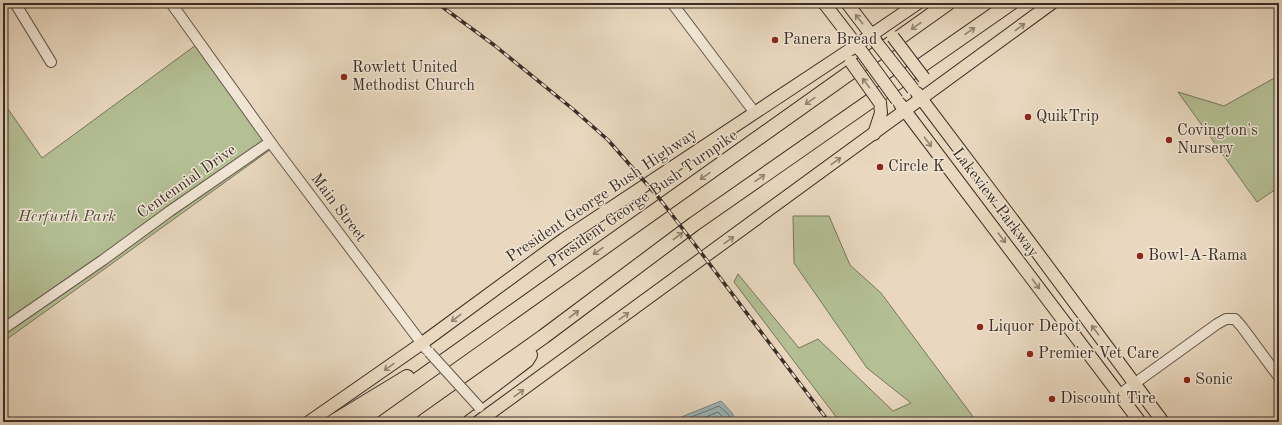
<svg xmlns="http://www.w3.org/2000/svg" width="1282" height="425" font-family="'Old Standard TT',serif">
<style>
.green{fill:#b4bf94;stroke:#78765e}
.water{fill:#9bb8bb;stroke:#758080}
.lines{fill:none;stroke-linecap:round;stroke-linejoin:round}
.shore{stroke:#6b7271;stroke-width:1}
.minor-casing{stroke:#66584d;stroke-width:12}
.major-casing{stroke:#3b2d27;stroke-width:14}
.highway-casing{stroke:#3b2d27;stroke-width:16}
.minor{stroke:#f1e6d5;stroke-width:10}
.major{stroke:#e9d8bf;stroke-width:12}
.highway{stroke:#e9d8bf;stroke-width:14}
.rail-casing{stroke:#3b2d27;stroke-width:3.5}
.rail{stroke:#f1e6d5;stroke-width:2;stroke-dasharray:6;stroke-linecap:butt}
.minor-bridge-casing{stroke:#66584d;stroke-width:12;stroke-linecap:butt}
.major-bridge-casing{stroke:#3b2d27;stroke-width:14;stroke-linecap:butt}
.minor-bridge{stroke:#f1e6d5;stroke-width:10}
.major-bridge{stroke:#e9d8bf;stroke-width:12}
.oneway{stroke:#928273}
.poi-dot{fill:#8f2418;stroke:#f1e6d5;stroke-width:1.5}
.labels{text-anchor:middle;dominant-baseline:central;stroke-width:3;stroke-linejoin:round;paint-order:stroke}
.poi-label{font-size:16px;fill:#3b2d27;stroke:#f1e6d5;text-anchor:start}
.street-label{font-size:16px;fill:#3b2d27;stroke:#f1e6d5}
.park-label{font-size:16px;font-style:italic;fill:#534a3d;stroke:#f1e6d5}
</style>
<rect width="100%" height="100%" fill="#e9d8bf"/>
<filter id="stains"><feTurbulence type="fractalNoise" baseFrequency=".005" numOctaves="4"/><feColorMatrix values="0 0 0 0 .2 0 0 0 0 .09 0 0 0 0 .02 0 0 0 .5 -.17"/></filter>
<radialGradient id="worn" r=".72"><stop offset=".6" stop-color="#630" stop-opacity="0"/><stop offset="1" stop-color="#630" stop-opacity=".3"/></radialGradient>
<g class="green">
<path d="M196,45l78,102 -271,195v-229l5,-4 34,49z"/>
<path d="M1278,76h1v111l-22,15 -79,-110 46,14z"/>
<path d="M793,216h36l21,49 31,28 96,129h-137l-106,-140 4,-8 61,74 19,-9 75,72 18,-8 -44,-35 -73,-105z"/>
</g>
<path class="water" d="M721,401l11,12 4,9h-60l-2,-2z"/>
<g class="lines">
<g class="shore">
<path d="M679,422l40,-16 10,9 3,7"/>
<path d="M693,422l25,-10 6,6 2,4"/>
</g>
<g class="minor-casing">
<g id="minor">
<path d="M15,3l36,59"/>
<path d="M171,3l103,144 152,202"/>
<path d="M672,3l83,110"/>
<path d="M3,329l100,-69 67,-49 100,-69"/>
<path d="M1120,394l97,-70 9,-5h9l7,8 37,50"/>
</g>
</g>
<g class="major-casing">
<g id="major">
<path d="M824,3l37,48"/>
<path d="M847,3l29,38"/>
<path d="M917,93l111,147 135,182"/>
<path d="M900,104l240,318"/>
<path d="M874,134l7,-21 -1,-10"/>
<path d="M309,422l112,-78 143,-105 281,-186 73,-50"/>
<path d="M478,422l574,-419"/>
</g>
</g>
<g class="highway-casing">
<g id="highway">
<path d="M333,422l74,-45"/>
<path d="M358,422l590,-419"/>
<path d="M423,422l120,-85 151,-113 317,-221"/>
<path d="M445,422l82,-62 3,-5"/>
</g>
</g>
<use href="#minor" class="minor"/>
<use href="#major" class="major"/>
<use href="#highway" class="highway"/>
<g class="rail-casing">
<path id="rail" d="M437,3l57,42 80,65 34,30 51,58 37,48 133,176"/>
</g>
<use href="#rail" class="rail"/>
<g class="minor-bridge-casing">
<path id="minor-bridge" d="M429,352l50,55"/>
</g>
<g class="major-bridge-casing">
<g id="major-bridge">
<path d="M893,37l31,41"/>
<path d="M876,42l37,47"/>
<path d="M862,52l35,48"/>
<path d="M851,62l29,41"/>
</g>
</g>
<use href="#minor-bridge" class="minor-bridge"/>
<use href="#major-bridge" class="major-bridge"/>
</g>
<defs><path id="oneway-shaft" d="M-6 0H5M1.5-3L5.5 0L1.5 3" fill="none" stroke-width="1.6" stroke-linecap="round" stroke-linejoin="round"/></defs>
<g class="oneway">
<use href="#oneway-shaft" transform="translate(859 19) rotate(-128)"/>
<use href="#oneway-shaft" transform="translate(916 26) rotate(145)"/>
<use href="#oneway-shaft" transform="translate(1020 27) rotate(-36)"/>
<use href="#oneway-shaft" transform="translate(970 31) rotate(-35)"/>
<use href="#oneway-shaft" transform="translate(866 83) rotate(-127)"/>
<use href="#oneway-shaft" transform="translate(810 101) rotate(145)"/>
<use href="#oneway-shaft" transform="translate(928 142) rotate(53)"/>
<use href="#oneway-shaft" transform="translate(836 161) rotate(-36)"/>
<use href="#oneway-shaft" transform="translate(705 176) rotate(145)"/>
<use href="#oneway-shaft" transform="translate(760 178) rotate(-35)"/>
<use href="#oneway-shaft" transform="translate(678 236) rotate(-37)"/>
<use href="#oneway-shaft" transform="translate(1002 238) rotate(53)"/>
<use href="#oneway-shaft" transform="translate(729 240) rotate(-36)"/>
<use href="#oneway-shaft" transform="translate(598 251) rotate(145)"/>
<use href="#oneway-shaft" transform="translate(1036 284) rotate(53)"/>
<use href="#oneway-shaft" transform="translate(574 314) rotate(-37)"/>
<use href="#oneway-shaft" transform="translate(624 316) rotate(-36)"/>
<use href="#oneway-shaft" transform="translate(456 318) rotate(143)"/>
<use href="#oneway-shaft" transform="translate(1095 330) rotate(-127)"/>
<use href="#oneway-shaft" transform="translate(389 367) rotate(145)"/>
<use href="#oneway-shaft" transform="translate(519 393) rotate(-36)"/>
</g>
<g class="poi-dot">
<circle cx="775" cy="40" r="4"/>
<circle cx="344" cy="77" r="4"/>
<circle cx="1028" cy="117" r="4"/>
<circle cx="1169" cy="140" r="4"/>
<circle cx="880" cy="167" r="4"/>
<circle cx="1140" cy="256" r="4"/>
<circle cx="980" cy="327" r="4"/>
<circle cx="1030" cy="354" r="4"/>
<circle cx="1187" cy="380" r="4"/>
<circle cx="1052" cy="399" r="4"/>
</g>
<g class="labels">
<g class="poi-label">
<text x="783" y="40">Panera Bread</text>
<text x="352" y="68">Rowlett United<tspan x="352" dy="18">Methodist Church</tspan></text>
<text x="1036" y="117">QuikTrip</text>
<text x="1177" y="131">Covington's<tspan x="1177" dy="18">Nursery</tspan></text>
<text x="888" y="167">Circle K</text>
<text x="1148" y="256">Bowl-A-Rama</text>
<text x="988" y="327">Liquor Depot</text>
<text x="1038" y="354">Premier Vet Care</text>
<text x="1195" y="380">Sonic</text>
<text x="1060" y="399">Discount Tire</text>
</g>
<g class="street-label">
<text transform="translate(187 182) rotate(-35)">Centennial Drive</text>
<text transform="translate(602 196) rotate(-34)">President George Bush Highway</text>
<text transform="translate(643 199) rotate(-35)">President George Bush Turnpike</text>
<text transform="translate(995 203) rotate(53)">Lakeview Parkway</text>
<text transform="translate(338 208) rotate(53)">Main Street</text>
</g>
<g class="park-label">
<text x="67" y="217">Herfurth Park</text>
</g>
</g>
<rect width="1282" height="425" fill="none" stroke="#e9d8bf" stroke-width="16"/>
<rect x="4" y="4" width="1274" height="417" fill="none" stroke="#3b2d27" stroke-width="2"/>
<rect x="8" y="8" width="1266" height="409" fill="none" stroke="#3b2d27"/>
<rect width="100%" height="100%" filter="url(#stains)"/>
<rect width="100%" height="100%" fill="url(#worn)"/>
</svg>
